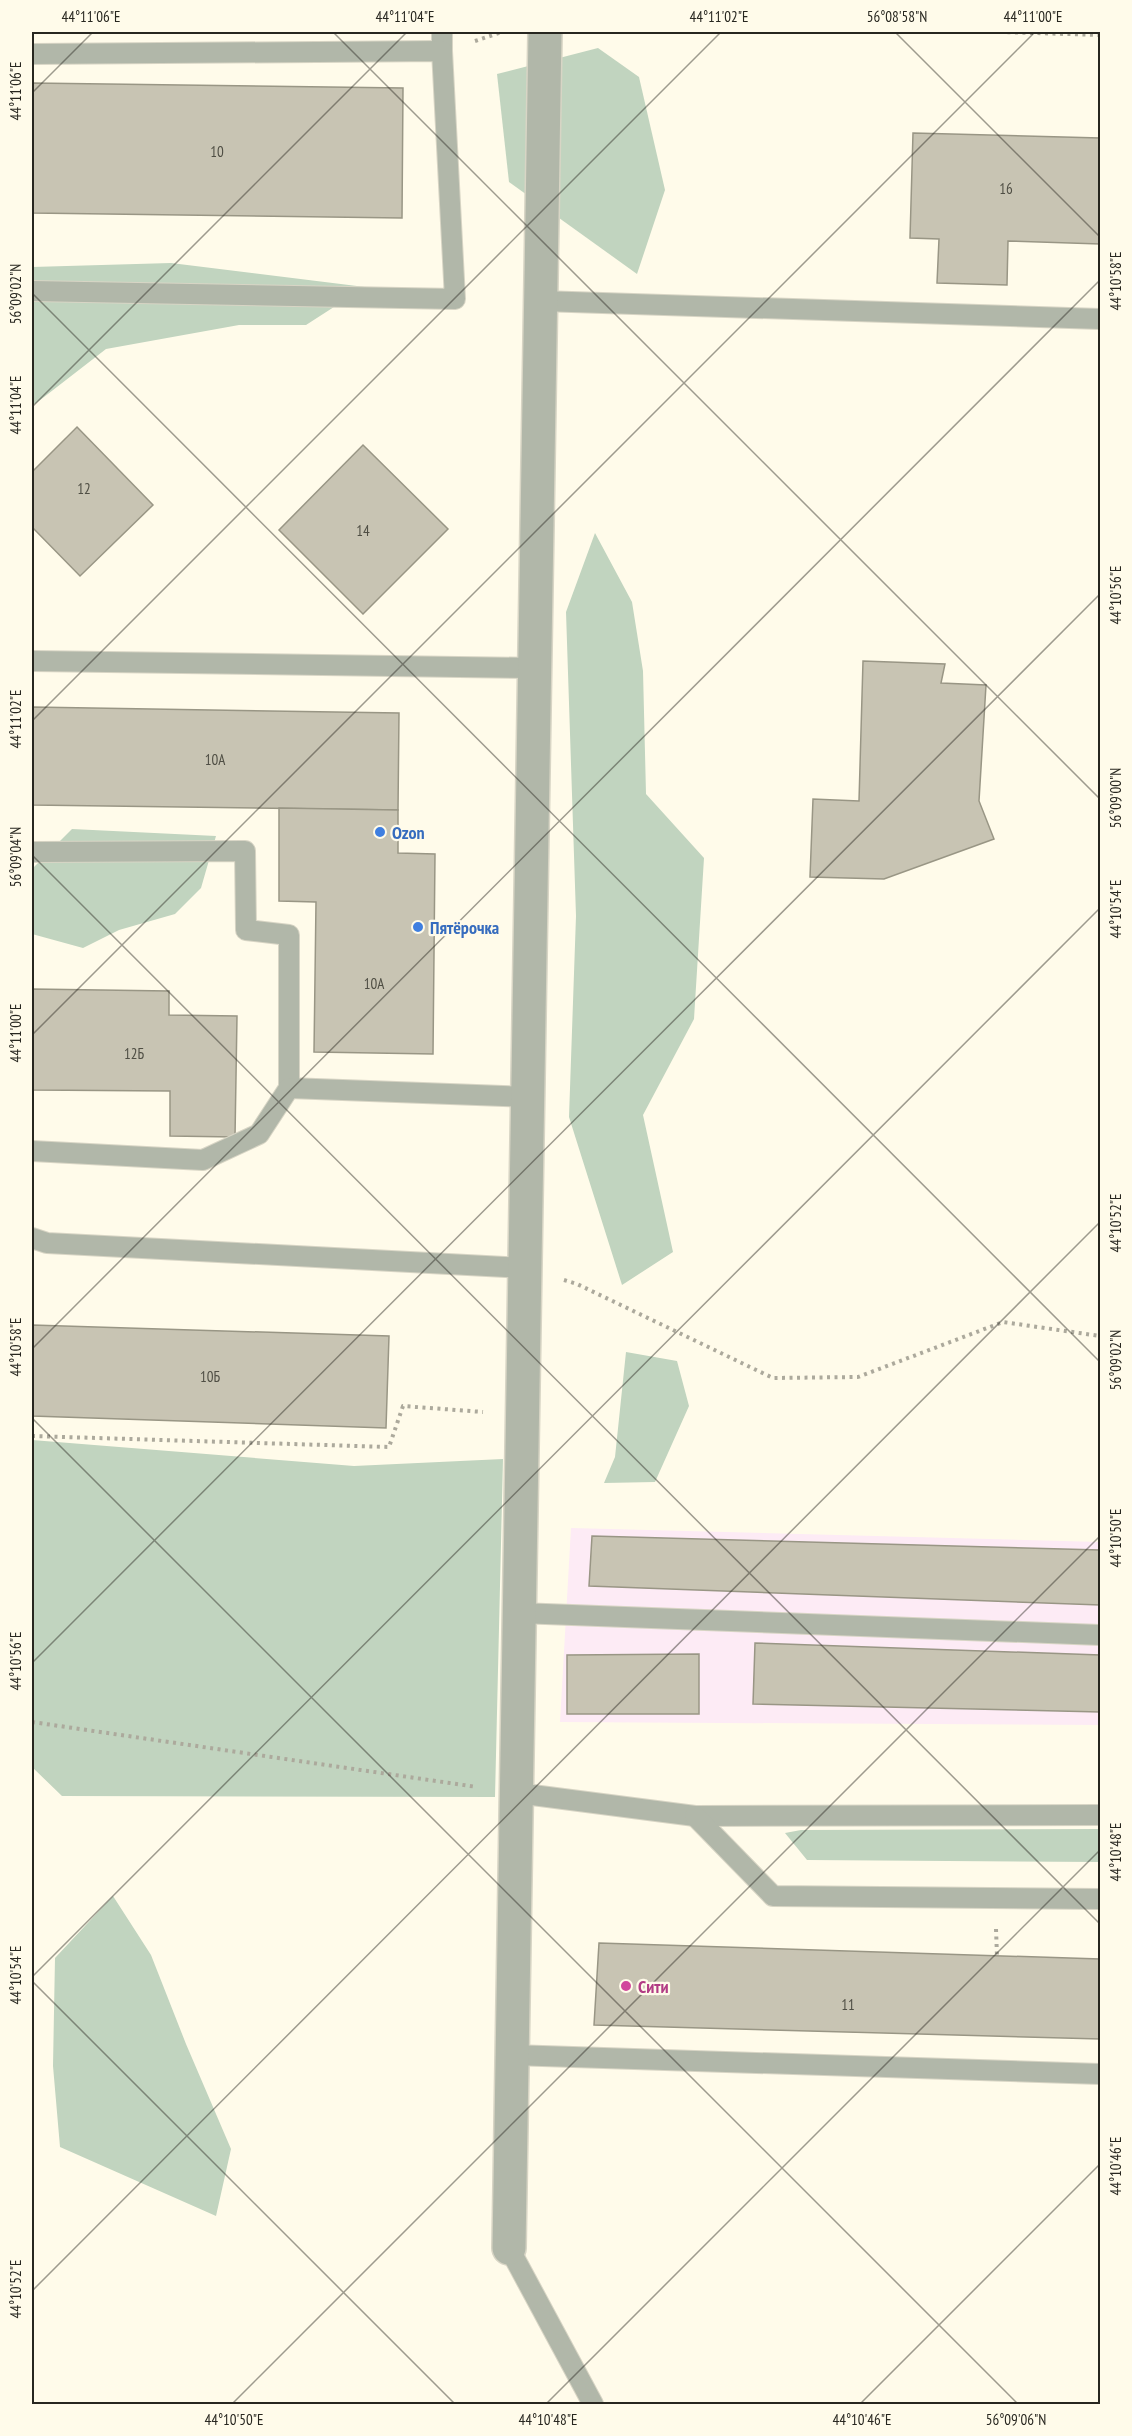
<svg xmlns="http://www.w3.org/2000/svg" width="1132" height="2436" font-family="'PT Sans Narrow',sans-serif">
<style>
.industrial{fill:#fdebf5}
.green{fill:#c1d4bf}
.building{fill:#c8c4b3;stroke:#999685;stroke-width:1.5}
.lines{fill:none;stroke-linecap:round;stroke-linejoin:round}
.service-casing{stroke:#d8d5c5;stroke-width:22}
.minor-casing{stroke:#d8d5c5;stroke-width:36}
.path{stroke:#aca99c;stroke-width:4;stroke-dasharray:3 4.5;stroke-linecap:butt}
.service{stroke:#b1b7a9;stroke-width:20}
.minor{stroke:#b1b7a9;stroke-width:33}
.ticks{fill:none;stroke:#27261f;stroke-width:1.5;stroke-opacity:0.45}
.shop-dot{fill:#3f7fe0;stroke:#fffbea;stroke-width:2}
.hotel-dot{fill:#d1479c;stroke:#fffbea;stroke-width:2}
.labels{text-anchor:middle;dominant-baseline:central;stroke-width:4.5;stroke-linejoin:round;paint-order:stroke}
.number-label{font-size:15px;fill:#4f4e44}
.shop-label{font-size:18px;font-weight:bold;fill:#366cbe;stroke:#fffbea;text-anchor:start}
.hotel-label{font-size:18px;font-weight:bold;fill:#b23c85;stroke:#fffbea;text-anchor:start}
.neatline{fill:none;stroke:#27261f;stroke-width:2}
.ticks-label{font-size:15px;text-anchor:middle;fill:#27261f}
</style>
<rect width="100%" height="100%" fill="#fffbea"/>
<path class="industrial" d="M571,1528l529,14v183l-540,-3z"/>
<g class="green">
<path d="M598,48l41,29 26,113 -28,84 -128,-92 -12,-108z"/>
<path d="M171,263l194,24 -59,38h-67l-133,24 -71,55 -3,-2v-135z"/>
<path d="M595,533l37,69 11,69 3,123 58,64 -10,161 -51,96 30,137 -51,33 -53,-168 7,-201 -10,-304z"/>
<path d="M72,829l144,7 -15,52 -26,26 -56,16 -36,18 -51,-14 2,-67z"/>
<path d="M626,1352l51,9 12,45 -34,76 -51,1 11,-26z"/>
<path d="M32,1440l322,26 149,-7 -8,338 -433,-1 -30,-29z"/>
<path d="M1100,1829v33l-293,-2 -22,-27 16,-3z"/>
<path d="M113,1896l38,59 35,89 45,105 -15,67 -156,-69 -7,-81 2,-108z"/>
</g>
<g class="building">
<path d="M32,83l371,5 -1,130 -370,-5z"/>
<path d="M913,133l187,5v106l-92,-3 -1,44 -70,-2 2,-44 -29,-1z"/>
<path d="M77,427l76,78 -73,71 -48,-49v-55z"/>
<path d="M363,445l85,84 -85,85 -84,-84z"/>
<path d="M863,661l82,3 -4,19 45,2 -7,116 15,38 -110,40 -74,-2 3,-78 46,2z"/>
<path d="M32,707l367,6 -1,97 -366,-5z"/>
<path d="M279,808l119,2v43l37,1 -2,200 -119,-2 2,-150 -37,-1z"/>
<path d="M32,989l137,2v24l68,1 -2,121 -65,-1v-45l-138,-1z"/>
<path d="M32,1325l357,11 -3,92 -354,-12z"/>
<path d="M592,1536l508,14v55l-511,-19z"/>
<path d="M755,1643l345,12v57l-347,-8z"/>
<path d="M699,1654v60h-132v-59z"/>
<path d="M599,1943l501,16v80l-506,-14z"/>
</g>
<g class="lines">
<g class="service-casing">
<g id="service">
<path d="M442,51v-19"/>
<path d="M32,54l410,-3 13,248 -423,-8"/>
<path d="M541,301l559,18"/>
<path d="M32,661l503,7"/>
<path d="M32,852l213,-1 1,79 43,5v153l239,9"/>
<path d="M32,1151l171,9 56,-26 30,-46"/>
<path d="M32,1238l15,5 478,25"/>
<path d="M519,1613l581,22"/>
<path d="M517,1793l178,23 405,-1"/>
<path d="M695,1816l78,80 327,3"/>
<path d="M512,2055l588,19"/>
<path d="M509,2248l84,156"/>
</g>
</g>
<g class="minor-casing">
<path id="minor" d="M509,2248l36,-2216"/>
</g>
<g class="path">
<path d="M1000,32l100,3"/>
<path d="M475,41l27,-9"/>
<path d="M564,1280l13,4 196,94 85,-1 145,-55 97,14"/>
<path d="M32,1436l357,11 14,-41 80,6"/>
<path d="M32,1722l445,65"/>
<path d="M996,1929l1,27"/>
</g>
<use href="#service" class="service"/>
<use href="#minor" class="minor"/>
</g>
<path class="ticks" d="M333,32l767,767M895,32l205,205M32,93l61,-61M32,293l1068,1069M32,407l375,-375M32,721l689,-689M32,855l1068,1069M32,1035l1003,-1003M32,1349l1068,-1069M32,1418l986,986M32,1663l1068,-1069M32,1977l1068,-1069M32,1981l423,423M32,2291l1068,-1069M232,2404l868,-868M546,2404l554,-554M860,2404l240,-240"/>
<g class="shop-dot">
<circle cx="380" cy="832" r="6"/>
<circle cx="418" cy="927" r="6"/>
</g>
<circle class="hotel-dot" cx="626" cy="1986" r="6"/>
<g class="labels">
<g class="number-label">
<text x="217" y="151">10</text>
<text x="1006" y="188">16</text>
<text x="84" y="488">12</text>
<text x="363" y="530">14</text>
<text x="215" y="759">10А</text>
<text x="374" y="983">10А</text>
<text x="134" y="1053">12Б</text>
<text x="210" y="1376">10Б</text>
<text x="848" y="2004">11</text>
</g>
<g class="shop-label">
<text x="392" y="832">Ozon</text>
<text x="430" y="927">Пятёрочка</text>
</g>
<g class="hotel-label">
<text x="638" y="1986">Сити</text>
</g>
</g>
<rect width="1132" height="2436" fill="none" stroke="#fffbea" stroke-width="66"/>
<rect x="33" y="33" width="1066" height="2370" class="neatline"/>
<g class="ticks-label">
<text x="91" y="22">44°11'06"E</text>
<text x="405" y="22">44°11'04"E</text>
<text x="719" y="22">44°11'02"E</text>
<text x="897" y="22">56°08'58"N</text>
<text x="1033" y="22">44°11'00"E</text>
<text transform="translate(16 91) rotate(-90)" y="5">44°11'06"E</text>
<text transform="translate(1116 281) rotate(-90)" y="5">44°10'58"E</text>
<text transform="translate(16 294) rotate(-90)" y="5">56°09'02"N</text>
<text transform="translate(16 405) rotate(-90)" y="5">44°11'04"E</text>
<text transform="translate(1116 595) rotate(-90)" y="5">44°10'56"E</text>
<text transform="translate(16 719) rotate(-90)" y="5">44°11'02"E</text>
<text transform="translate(1116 798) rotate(-90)" y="5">56°09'00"N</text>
<text transform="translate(16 857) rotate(-90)" y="5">56°09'04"N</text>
<text transform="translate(1116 909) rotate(-90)" y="5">44°10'54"E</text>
<text transform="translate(16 1033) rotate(-90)" y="5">44°11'00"E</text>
<text transform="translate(1116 1223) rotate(-90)" y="5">44°10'52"E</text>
<text transform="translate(16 1347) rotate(-90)" y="5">44°10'58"E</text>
<text transform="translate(1116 1360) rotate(-90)" y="5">56°09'02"N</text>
<text transform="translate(1116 1538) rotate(-90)" y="5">44°10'50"E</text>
<text transform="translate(16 1661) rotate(-90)" y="5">44°10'56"E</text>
<text transform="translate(1116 1852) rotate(-90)" y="5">44°10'48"E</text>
<text transform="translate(16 1975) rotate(-90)" y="5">44°10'54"E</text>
<text transform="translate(1116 2166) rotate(-90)" y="5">44°10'46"E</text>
<text transform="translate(16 2289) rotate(-90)" y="5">44°10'52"E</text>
<text x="234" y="2425">44°10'50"E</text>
<text x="548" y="2425">44°10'48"E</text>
<text x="862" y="2425">44°10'46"E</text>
<text x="1016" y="2425">56°09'06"N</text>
</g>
</svg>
